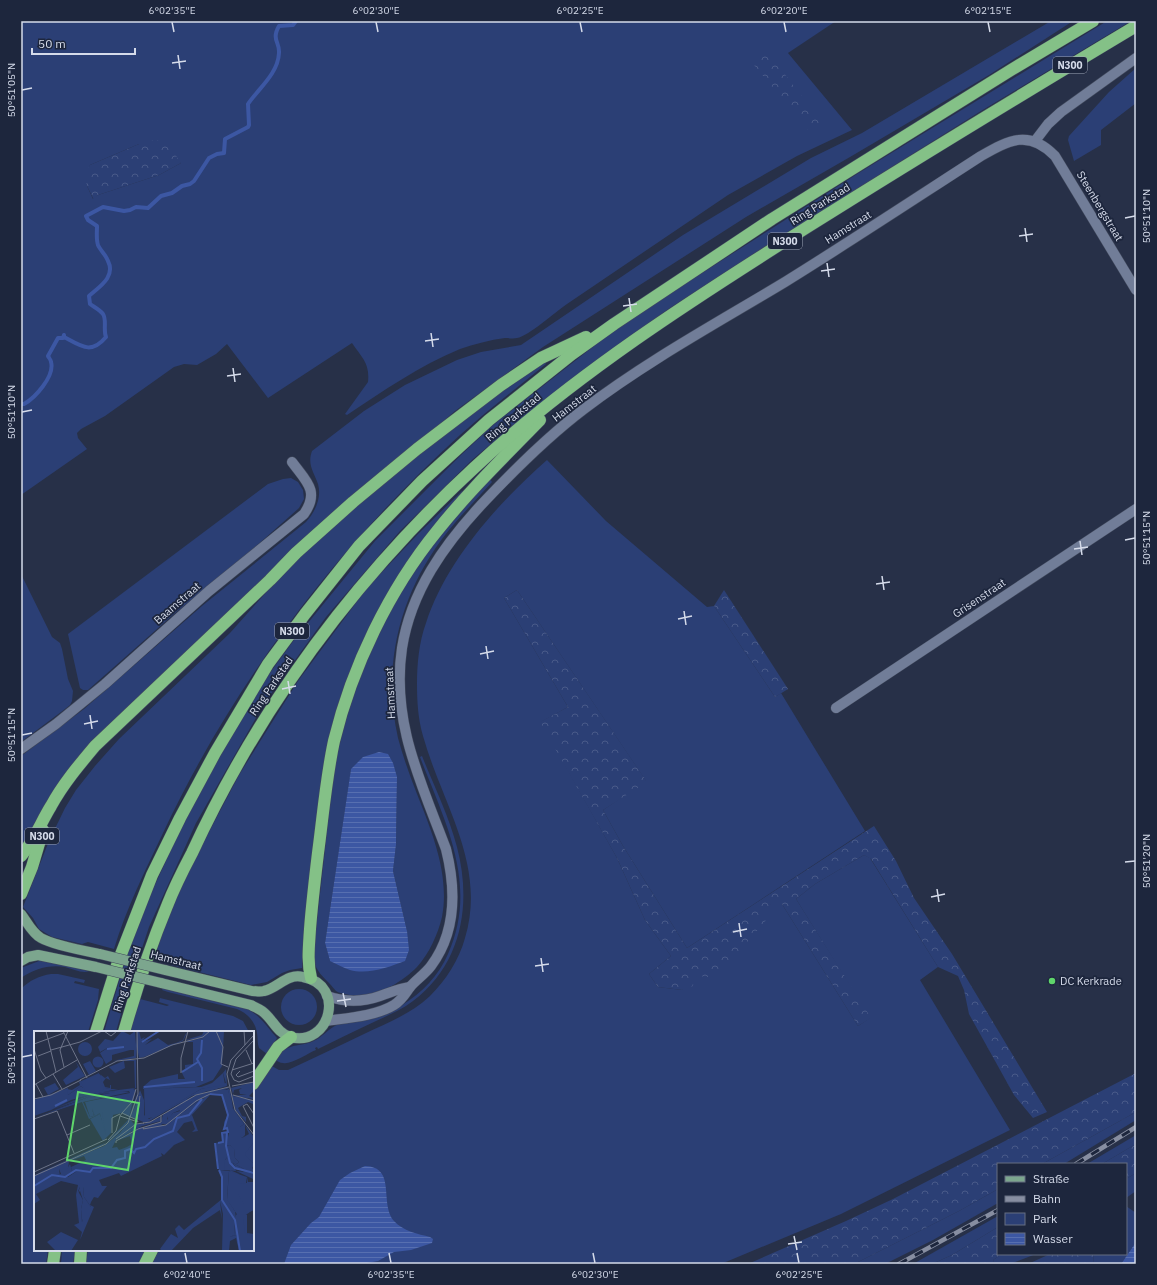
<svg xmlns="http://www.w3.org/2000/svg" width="1157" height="1285" font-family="'IBM Plex Sans',sans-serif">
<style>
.green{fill:#2b3f75;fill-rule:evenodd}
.forest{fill:url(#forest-crowns)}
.water{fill:url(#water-rules)}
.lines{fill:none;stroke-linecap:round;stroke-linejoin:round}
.stream{stroke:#3c57a3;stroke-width:4}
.minor-casing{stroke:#434b5e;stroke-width:11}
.major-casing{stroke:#434b5e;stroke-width:11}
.highway-casing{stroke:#434b5e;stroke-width:13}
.minor{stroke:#717d98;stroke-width:10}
.major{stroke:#7ca68e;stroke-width:10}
.highway{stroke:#84c187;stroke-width:12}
.rail-casing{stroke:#878ea1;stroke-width:4.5}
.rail{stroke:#1d263d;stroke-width:3;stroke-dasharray:9;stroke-linecap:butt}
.major-bridge-casing{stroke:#434b5e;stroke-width:11;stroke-linecap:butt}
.major-bridge{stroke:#7ca68e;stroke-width:10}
.ticks{fill:none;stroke:#d5dbea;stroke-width:1.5}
.poi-dot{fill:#5fd56b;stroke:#1d263d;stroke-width:1.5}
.labels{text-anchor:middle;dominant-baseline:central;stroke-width:3.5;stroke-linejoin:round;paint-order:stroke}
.shield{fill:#1d263d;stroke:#9ea5b6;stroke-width:1}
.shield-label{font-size:10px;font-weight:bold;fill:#d5dbea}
.street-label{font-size:11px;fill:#d5dbea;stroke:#1d263d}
.poi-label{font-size:11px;fill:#d5dbea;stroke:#1d263d;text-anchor:start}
.inset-river{fill:none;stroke:#3c57a3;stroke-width:2}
.inset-road{fill:none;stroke:#6d7489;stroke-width:1}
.view{fill:#5fd56b;fill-opacity:0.15;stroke:#5fd56b;stroke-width:2}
.inset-edge{fill:none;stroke:#d5dbea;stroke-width:2}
.neatline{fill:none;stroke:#d5dbea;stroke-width:1.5}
.ticks-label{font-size:10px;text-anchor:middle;fill:#d5dbea}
</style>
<defs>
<pattern id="forest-crowns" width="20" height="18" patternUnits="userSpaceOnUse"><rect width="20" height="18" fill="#2b3f75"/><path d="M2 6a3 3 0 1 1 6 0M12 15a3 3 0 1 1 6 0" fill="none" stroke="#495a89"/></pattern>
<pattern id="water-rules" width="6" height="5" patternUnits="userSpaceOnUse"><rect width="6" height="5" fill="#3c57a3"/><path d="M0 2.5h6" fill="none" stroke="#576fb0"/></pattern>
</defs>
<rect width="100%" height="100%" fill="#273048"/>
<g class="green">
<path d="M21,21h815l-48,32 64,77 -55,26 -69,39 -161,109c-12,8 -38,32 -50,34 -4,1 -8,0 -12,0 -15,2 -31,6 -45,11 -41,17 -77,42 -113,66l-2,-1 23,-32c2,-19 -6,-24 -16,-39l-84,55 -41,-54 -11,10 -19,11 -13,-1 -10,3 -69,49 -24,13 -4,4 1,5 9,11 -66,46zM139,144l42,19 -22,12 -61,20 -5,4 -6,-13 3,-21z"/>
<path d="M1051,21h22l-84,54 -139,82 -104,60 -203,130 -88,64 -106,92 -252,237 -76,109v-93l63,-47 118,-103 104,-84c9,-10 16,-24 12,-38 -4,-12 -11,-19 -6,-33l52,-40 41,-26 52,-25 24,-8 40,-7 162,-110 128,-77 51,-25z"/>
<path d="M1107,21h24l-150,90 -217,136 -97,63 -66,47 -73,56 -55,46 -73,72 -74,86 -61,85 -69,121 -47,104 -23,69 -10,36h-12l25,-84 24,-59 33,-72 72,-128 36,-49 81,-99 86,-86 32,-30 115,-90 69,-46 180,-115z"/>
<path d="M1136,68v35l-35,27v15l-27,16 -6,-21 1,-4 40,-44z"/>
<path d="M544,361l2,3c-28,23 -58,46 -86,71 -123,112 -226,247 -297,398 -18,38 -37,76 -49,116l-26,-7 -6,2 -30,-7 -13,-8 -6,-11 -10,-11 26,-66 16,-33 11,-18 19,-24 24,-27 111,-106 57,-64 66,-62 104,-83z"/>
<path d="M547,460l59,61 101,86 7,-1 61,91 6,-4 84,138 -178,117 -64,-102 -20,-36 43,-29 -129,-191 -13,8 64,109 -27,15 76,136 28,62 26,36 -22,18 9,13 24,3 89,-86h11l76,122 12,-8 -74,-119 19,-15 49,-29 6,3 68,109 -18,13 90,150 -169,84 -120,50h-569l7,-14h94v-157l17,-28 9,5h9c26,-12 51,-24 76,-36 23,-11 47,-20 66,-38 16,-16 29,-36 35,-58 22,-73 -23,-134 -42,-202 -5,-17 -6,-35 -6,-52 0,-20 2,-42 9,-61 20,-62 72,-120 121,-163z"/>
<path d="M291,478l7,4 5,8 1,9 -5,9 -46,41 -79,65 -86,76h-5l-3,-2 -12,-54 200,-150 15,-5z"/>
<path d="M489,478l3,4c-17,19 -35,37 -50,57 -43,58 -60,128 -44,199 5,19 12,38 19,56 15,38 33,81 25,123 -4,17 -13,37 -25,50 -17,17 -47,35 -72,27 -3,-1 -6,-1 -9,-3 -2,-2 -4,-5 -7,-8 -9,-9 -14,-14 -16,-27l21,-187 9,-39 11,-36 24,-66 31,-52 29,-40zM351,770l46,7 -1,68 -3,26 14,60 -77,30 -5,-18z"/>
<path d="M462,491l2,2 -21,24 -98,176 -41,250 -2,25 -12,2 -8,3 -15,9 -16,3 -80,-20v-1l11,3v-2l-28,-7 19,-56 38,-74 28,-53 59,-94 69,-93 51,-54z"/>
<path d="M21,574l31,63 8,6 2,6 6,30 5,12 -1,10 -2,4 -5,4 -44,33z"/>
<path d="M422,756c12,30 27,60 35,91 15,57 5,117 -44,154 -12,9 -24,14 -37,20 -20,9 -39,19 -58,28l-1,-2 -2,1 1,2c-8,3 -25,15 -33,13 -3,0 -6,-2 -9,-4 15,-19 29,-10 45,-21 7,-5 12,-11 20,-14 21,-8 44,-7 63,-19 20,-12 37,-30 46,-51 31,-69 -3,-132 -28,-197z"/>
<path d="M39,961l11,1 39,9c-6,3 -16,-2 -24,-4 -15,-3 -32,2 -44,11v-10z"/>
<path d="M51,974h7l27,6 -1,3 -9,-2 -1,2 25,6 -1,11 -10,32h-53v218h13l-2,14h-25v-275c9,-9 18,-13 30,-15z"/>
<path d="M163,988l84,21c14,7 20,18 30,29l-10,16 -8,-6c-2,-5 -1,-10 -2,-15 -2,-12 -10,-20 -20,-24l-69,-17 -6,-2z"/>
<circle cx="299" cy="1007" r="18"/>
<path d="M160,998l73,18 10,5 6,11h-120l11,-33 27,7 2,-1 -10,-3z"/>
<path d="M1136,1112v8l-72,44h-22z"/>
<path d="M1136,1135v9l-34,20h-15z"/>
<path d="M1136,1173v18l-10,7v-19z"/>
<path d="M998,1189v14l-65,37 -48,24h-31l105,-53z"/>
<path d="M1126,1206l10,7v29l-15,22h-27l-1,-10h33z"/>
<path d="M998,1216v11l-46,28 -20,9h-19z"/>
<path d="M62,1250h13l-2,14h-12z"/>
<path d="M88,1250h60l-6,14h-56z"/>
<path d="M1002,1254h34l-26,10h-15l-2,-4z"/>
</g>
<g class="forest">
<path d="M770,55l55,71 -11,11 -66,-79z"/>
<path d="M155,140l12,3 14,20 -22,12 -61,20 -4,5 -7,-14 -2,-11 5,-10 49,-21z"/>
<path d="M517,590l130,192 -44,28 20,36 64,102 187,-122 22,35 18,37 38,56 95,158 -14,6 -19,-23 -45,-81 -5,-24 -6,-14 -20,-9 -67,-108 -7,-4 -49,29 -19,15 75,119 -13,8 -76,-122h-11l-3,14 -32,37 -28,22 -11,-1 -5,11 -10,3 -24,-3 -9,-13 22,-18 -26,-36 -28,-62 -77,-136 28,-15 -64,-109z"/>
<path d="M724,590l64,99 -13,8 -61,-91z"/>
<path d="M1136,1073v39l-94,52h-44v25l-39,22 -93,47 -12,6h-106l98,-43 47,-22z"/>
<path d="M1136,1144v29l-10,6v-15h-24z"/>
<path d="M998,1227v27h4l-9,6 2,4h-63l20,-9z"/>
<path d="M1050,1254h43l1,10h-66z"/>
</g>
<g class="water">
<path d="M379,752l9,2 5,9 4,14 -1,68 -3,26 14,60 2,19 -4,11c-16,6 -37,14 -55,9 -6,-2 -13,-6 -20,-9l-5,-18 26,-174 12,-12z"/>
<path d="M365,1166c32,1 14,37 29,55 9,10 24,13 36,16l3,2 -1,4 -21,7 -17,2 -16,9 -17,3h-77l7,-19 20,-22 8,-6 21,-37 10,-7z"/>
<path d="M1136,1242v22h-15z"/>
</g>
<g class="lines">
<path class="stream" d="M21,404h3c11,-6 31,-28 27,-42 0,-2 -2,-4 -3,-6l10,-18h5l1,-3v2c17,9 27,18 42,0 -3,-7 1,-17 -3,-23 -3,-4 -9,-7 -13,-10l-1,-8c10,-9 27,-19 19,-35 -2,-6 -8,-11 -10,-16 -2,-6 -1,-13 -1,-19l-9,-6 -2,-4 17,-9 21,4 6,-1 6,-3 12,1 13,-12 11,-3 10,-7 8,-2 4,-3 15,-23 8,-4 7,-1 1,-14 23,-12 1,-2 -1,-21c10,-15 30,-30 31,-51 1,-11 -8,-13 0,-27l14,-1 3,-4"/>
<g class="minor-casing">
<g id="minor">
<path d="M1035,141l13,-17 13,-12 75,-54"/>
<path d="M836,708l300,-199"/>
<path d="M21,749l35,-25 49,-40 104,-93 95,-77c16,-23 2,-33 -12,-52"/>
<path d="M327,996c17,6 36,6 53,0 12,-4 17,-7 30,-9"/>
<path d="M326,1021c21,-3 50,-5 68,-16 8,-5 11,-11 16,-18 7,-8 15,-13 21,-21 26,-35 25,-77 15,-117 -25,-67 -55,-127 -44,-201 9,-57 42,-103 80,-144 32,-34 65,-67 102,-95 63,-48 133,-86 201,-127 66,-41 131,-84 196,-126 28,-16 48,-27 74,0l81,134"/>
</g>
</g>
<g class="major-casing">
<g id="major">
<path d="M21,914c6,8 11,19 20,24 12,7 44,13 59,16"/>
<path d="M21,961l7,-4 10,-2 58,12"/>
<path d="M161,983l90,22c3,2 7,3 11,6 11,8 14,21 28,26 40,11 57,-52 13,-60 -16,-4 -25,11 -39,14 -4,1 -8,0 -12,0l-87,-21"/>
</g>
</g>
<g class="highway-casing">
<g id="highway">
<path d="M21,856c13,-15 20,-34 30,-50 12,-22 28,-41 44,-60l175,-166 26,-27 57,-51 64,-53 84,-64 40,-27 45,-21"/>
<path d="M21,894l11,-27 11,-37"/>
<path d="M311,978c-4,-16 -2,-32 -1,-49 2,-26 5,-51 8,-76 5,-37 8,-75 16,-112 18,-74 55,-151 103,-210 31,-39 68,-75 103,-111"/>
<path d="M96,1032l22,-70 34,-87 28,-57 35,-65 53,-89 37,-50 54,-68 63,-65 67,-61 83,-66 42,-30 158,-105 239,-149 82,-49"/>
<path d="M124,1032c12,-42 26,-85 43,-126 7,-18 16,-36 25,-53 68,-147 163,-275 282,-385 100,-93 219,-169 335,-242 108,-68 217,-134 327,-200"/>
<path d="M253,1084l25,-37 13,-10"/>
<path d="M53,1264l2,-14"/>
<path d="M80,1264l1,-14"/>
<path d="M145,1264l7,-14"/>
</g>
</g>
<use href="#minor" class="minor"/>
<use href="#major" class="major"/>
<use href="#highway" class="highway"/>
<g class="rail-casing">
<g id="rail">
<path d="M1076,1164l60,-37"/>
<path d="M899,1264l99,-54"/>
</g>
</g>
<use href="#rail" class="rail"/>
<g class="major-bridge-casing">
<g id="major-bridge">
<path d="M100,954l65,16"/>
<path d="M96,967l65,16"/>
</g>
</g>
<use href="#major-bridge" class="major-bridge"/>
</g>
<path class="ticks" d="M172,22l2,10M376,22l2,10M580,22l2,10M784,22l2,10M988,22l2,10M178,55l2,14M172,63l14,-2M22,90l10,-2M1125,218l10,-2M1025,228l2,14M1019,236l14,-2M827,263l2,14M821,271l14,-2M629,298l2,14M623,306l14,-2M431,333l2,14M425,341l14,-2M233,368l2,14M227,376l14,-2M22,412l10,-2M1125,540l10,-2M1080,541l2,14M1074,549l14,-2M882,576l2,14M876,584l14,-2M684,611l2,14M678,619l14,-3M486,646l2,13M480,654l14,-3M288,681l2,13M282,689l14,-3M90,715l2,14M84,724l14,-3M22,735l10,-2M1125,862l10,-1M937,889l2,13M931,897l14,-3M739,923l2,14M733,932l14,-3M541,958l2,14M535,966l14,-2M343,993l3,14M337,1001l14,-2M22,1057l10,-2M794,1236l3,14M788,1244l14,-2M185,1253l2,10M389,1253l2,10M593,1253l2,10M797,1253l2,10"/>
<circle class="poi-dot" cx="1052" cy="981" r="4"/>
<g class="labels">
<g class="shield">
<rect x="1053" y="57" width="34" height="16" rx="3"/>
<rect x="768" y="233" width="34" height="16" rx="3"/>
<rect x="275" y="623" width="34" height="16" rx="3"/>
<rect x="25" y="828" width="34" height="16" rx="3"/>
</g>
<g class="shield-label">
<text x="1070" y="65">N300</text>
<text x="785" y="241">N300</text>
<text x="292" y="631">N300</text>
<text x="42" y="836">N300</text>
</g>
<g class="street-label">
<text transform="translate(820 204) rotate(-32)">Ring Parkstad</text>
<text transform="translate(1100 206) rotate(59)">Steenbergstraat</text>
<text transform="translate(848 227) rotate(-32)">Hamstraat</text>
<text transform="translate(574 403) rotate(-38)">Hamstraat</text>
<text transform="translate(513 417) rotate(-40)">Ring Parkstad</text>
<text transform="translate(979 598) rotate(-34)">Grisenstraat</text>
<text transform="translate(177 603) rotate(-41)">Baamstraat</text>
<text transform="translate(271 686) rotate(-56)">Ring Parkstad</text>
<text transform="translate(390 693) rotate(-93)">Hamstraat</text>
<text transform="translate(176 960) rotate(14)">Hamstraat</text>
<text transform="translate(127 979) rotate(-72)">Ring Parkstad</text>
</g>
<g class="poi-label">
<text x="1060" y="981">DC Kerkrade</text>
</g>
</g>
<g transform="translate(34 1031)">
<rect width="220" height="220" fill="#273048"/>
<path d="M88,0l8,4 5,-4 1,14v-14l1,14v-14h2l2,8 4,-2 -3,5 10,-3 -7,6 13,-7 10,7 8,-2 7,-3 2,-5 3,-4 -5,10 -39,16 -5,1 -2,-11 1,41 -1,13 -3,8 -4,10 -12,15 -11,8 -8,5 -65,28 73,-33 21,-22 10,-29 -1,-44 -1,11 -23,3 21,-5v-6h-4l-18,5v5l-6,4 -6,-11 9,-6 -9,5 -2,-5 7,-8 8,2zM44 18a7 7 0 1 1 14 0a7 7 0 1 1-14 0ZM58.5 31a5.5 5.5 0 1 1 11 0a5.5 5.5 0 1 1-11 0ZM92,29h10v28l-3,1 3,1 -7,27 -8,-4 -8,2 -2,18 -8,8 -13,-22 10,-5 2,6v-4l-2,-3 -5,3 -3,-7 2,7 -4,1 -5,-15 45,-9 -1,-2 -27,3 -53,18 45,-17 26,-5 -23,4 -63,22v-16l34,-12v7l13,-9 2,2 18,-13 4,3 3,-2 2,4 -4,-2 -3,4 2,5 5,1 -9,2 10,-1 -40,11 -22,11 40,-16 13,-3 33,-4 -1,-27h-10l1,7 -10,5 -6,-6zM56,30l6,10 -7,4 -6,-11zM42,31l9,14 -19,9 -3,-5 15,-13zM192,38l1,17 -35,10 -46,27 -15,-6 9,-27 4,10v15l5,4 52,-30 25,-6 -3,-10zM144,43v10l-34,2 7,-6zM220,51v9l-5,5 5,2v1l-22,-3 3,13 -4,-16 3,3 13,-2h-7l-1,-4 3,-2 -8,2 -1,4 -2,-6zM21,52l4,6 -11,6 -4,-7zM193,57l3,2 3,18 12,16v11l-3,3 -3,-3 1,-8 4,-3 -11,-15 -3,-7 -2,-12 -1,-1 -24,4 -27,13 4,4 -7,3 -5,7v-4h-5l1,4 -3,4 3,2 37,-27 -14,17 5,-1 6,16 -6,1 3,-3 -3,-8 -8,2 -7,9 8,8 -11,5 -10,10 -3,-2 1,3 -41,20 -2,-3 -20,7 3,6h5l-9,12 -4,-1 -3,5 -1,3 4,2 -14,33 2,-8 -8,-7 5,-2 -3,-28 2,-10 -17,-4 -25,13 4,6 -6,4v-28l7,-4 63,-26 16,-13 10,-14 4,5h10l17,-7v4l-19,5 -26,14 -4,8 5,-1 2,3 8,-3 5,-3 -2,-8 -14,5 23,-13 4,-1v2l1,1 1,-3 16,-5 2,-7 22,-15 22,-9zM50,125l2,4 -15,7 1,5 5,-2 6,2 -6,-1 -9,6h-8l-1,-8h9l1,-8zM46,156h3l1,10 7,10h-8v12l-1,3 -1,-13 2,-9 -5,-9zM193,101l2,6 -3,8 4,-1 4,3 1,10 4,4 -2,2 -7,-3 -2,-5 -3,4v10h-5l9,1 -2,28 10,15 -3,5 1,16 -6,2 7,-2 2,3 1,13 -3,-13 -6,3 -1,10h-7l1,-37 -3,-13 2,18 -2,-9 -27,18 -22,23h-9l-2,-2 11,-15 7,4 -3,-9 4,-4 5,5 38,-31 1,-16 -5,-16 -3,-24 8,-1 -1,-8zM220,111v22l-10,-10zM199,132l13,7 8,-2v3h-6l6,2v37l-9,4 2,1v18l7,1v17h-14l-10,-81 9,4 5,9h3v-6l1,5h5v-3l-17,-8 9,1 -9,-4zM27,201l17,8 -7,11h-15l-9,-9z" fill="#2b3f75" fill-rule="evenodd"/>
<path d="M170,0h20l-2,35 -9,14 -17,7 -53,2v-3l35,-2v-5h7l-4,-8 4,-2v-4l8,-1v-22h-9l19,-4 -18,2 17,-5zM65,42l-1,17 12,-2v-3h1v4h7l-29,6 -41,16 39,-16 -2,-3 1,2 -5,1 -1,-6h4l-3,-3 -13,9 -1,-6 5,1 8,-5 -1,-3zM189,42l2,12 -24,4 -47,28 -9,2 -1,-30 57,-2 11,-4zM187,58l7,1 5,19 11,15 -4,3v8l2,3 7,-4 -4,-9 9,12v5l-9,12 9,10 -3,7 -14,-1 -2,-2 9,1 -11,-6v-3l4,4 2,-2 -4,-4 -1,-9 -4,-4 -4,1 3,-13 -2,-5 -3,1v-7l4,-7 -6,-21 -10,-1 -5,2h3l-20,22 -4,-1 5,-2 10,-15 4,-1 -2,-1 -35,27h-7l2,-8h5l-1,4 6,-7 7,-2 -4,-5 18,-10zM85,60l11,1 -47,10 7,15 4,-1 -2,-8 3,8 7,-4 4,23 -6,-21 -11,5 -7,-17 -48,16 54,-20zM198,65l22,4 -1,4 -5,-2 -10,6 4,8 4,1v5l-10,-11zM36,133l2,7 5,-1 7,2 -7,-1 -12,7 -13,-2 9,-2 -2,-5h8zM195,140l18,6 -1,6 -8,1v10l6,10h10v5l-11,8 2,16 9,4v14h-15l-1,-13 -2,-3 -7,2 6,-2 -1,-16 3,-5 -10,-14zM46,156h3l1,10 7,10h-8v12l-1,3 -1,-13 2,-9 -3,-9 -2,2z" fill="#2b3f75"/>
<path d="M194,125l4,4 4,11 -12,-1 1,-10z" fill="#2b3f75"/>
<path d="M66,43l4,16 -17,4 -6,-12z" fill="#2b3f75"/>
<path class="inset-river" d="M168,9l-1,13 -4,6 5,9v13M108,11l17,-11M73,18l17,-2M148,41l16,-10M110,56l51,-5M176,63l12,1 6,20 -4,14 3,-1 1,4 -6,1 1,9 -5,1M21,75l12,-6M193,101l-1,14 4,17 5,5 19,5M181,112l3,26M185,139l3,7v23l13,20 5,31M0,155l18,-11 13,2 11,-7 14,2 3,-4h18l6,-8 8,-2v-7l5,-2 4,4 2,-4 9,-2 9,-8 19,-8 4,-13 12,-3 13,-16"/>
<path class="inset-road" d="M12,0l10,41M29,0l24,47M70,0l7,5 6,-5M182,0l7,16 -2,17 7,3M210,0l1,14M220,9l-18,19 -5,15 3,6 5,2 15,-6M0,13l30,-11M0,18l7,22 5,7M17,19l29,-8 22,-11M212,19l6,14M4,25l13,-5M30,36l-4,-17 8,-19M198,39l22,-7M206,40l-4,4 2,2 16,-6M147,42v-15l7,-27M19,43l9,15M46,49l37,-19 27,-3 28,-13 31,-8 7,-6M2,53l7,13M0,54l43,-25M198,55l22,-4M196,57l5,22 19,25M196,57l-3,-14 4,-14 23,-25M199,64l21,6M0,68l17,-4 30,-15M88,82l15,7 1,2 -18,-6zM88,82l10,-11 4,-13M220,83l-7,-10 -4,2 11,22M0,88l23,-8 17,42M103,89l3,-24M109,92l7,-1 46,-27 33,-8M110,96l-1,2 23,-4 30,-24 14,-7M78,102v-15l8,-4M33,104l23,-10M82,108l20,-15 8,-1M74,109l8,-9 4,-15M82,112v-2l22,-12 23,-7v-7M0,141l73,-33M0,145l72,-32 22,-21 10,-29 -1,-63"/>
<path class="view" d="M44,61l61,11 -11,67 -61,-10z"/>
<rect width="220" height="220" class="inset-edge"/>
</g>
<rect width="1157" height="1285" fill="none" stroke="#1d263d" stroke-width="44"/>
<rect x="997" y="1163" width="130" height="92" fill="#1d263d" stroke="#676e82"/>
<rect x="1005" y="1176" width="20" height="6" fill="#7ca68e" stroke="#676e82"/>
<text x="1033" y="1183" font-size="12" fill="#d5dbea">Straße</text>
<rect x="1005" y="1196" width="20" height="6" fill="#878ea1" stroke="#676e82"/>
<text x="1033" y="1203" font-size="12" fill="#d5dbea">Bahn</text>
<rect x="1005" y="1213" width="20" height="12" fill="#2b3f75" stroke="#676e82"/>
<text x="1033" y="1223" font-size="12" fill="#d5dbea">Park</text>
<rect x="1005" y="1233" width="20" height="12" fill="url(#water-rules)" stroke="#676e82"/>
<text x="1033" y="1243" font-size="12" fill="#d5dbea">Wasser</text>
<path d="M32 48v6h103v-6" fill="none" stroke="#d5dbea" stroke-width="2"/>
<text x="38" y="48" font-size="12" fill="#d5dbea" stroke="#1d263d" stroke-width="3" paint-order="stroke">50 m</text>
<rect x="22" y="22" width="1113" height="1241" class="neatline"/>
<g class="ticks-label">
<text x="172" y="14">6°02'35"E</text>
<text x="376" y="14">6°02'30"E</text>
<text x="580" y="14">6°02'25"E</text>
<text x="784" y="14">6°02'20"E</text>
<text x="988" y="14">6°02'15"E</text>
<text transform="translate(11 90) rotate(-90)" y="4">50°51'05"N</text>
<text transform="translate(1146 216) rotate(-90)" y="4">50°51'10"N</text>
<text transform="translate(11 412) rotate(-90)" y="4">50°51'10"N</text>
<text transform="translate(1146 538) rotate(-90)" y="4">50°51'15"N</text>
<text transform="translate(11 735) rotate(-90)" y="4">50°51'15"N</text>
<text transform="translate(1146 861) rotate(-90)" y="4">50°51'20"N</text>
<text transform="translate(11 1057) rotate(-90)" y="4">50°51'20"N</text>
<text x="187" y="1278">6°02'40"E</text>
<text x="391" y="1278">6°02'35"E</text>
<text x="595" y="1278">6°02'30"E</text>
<text x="799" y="1278">6°02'25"E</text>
</g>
</svg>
